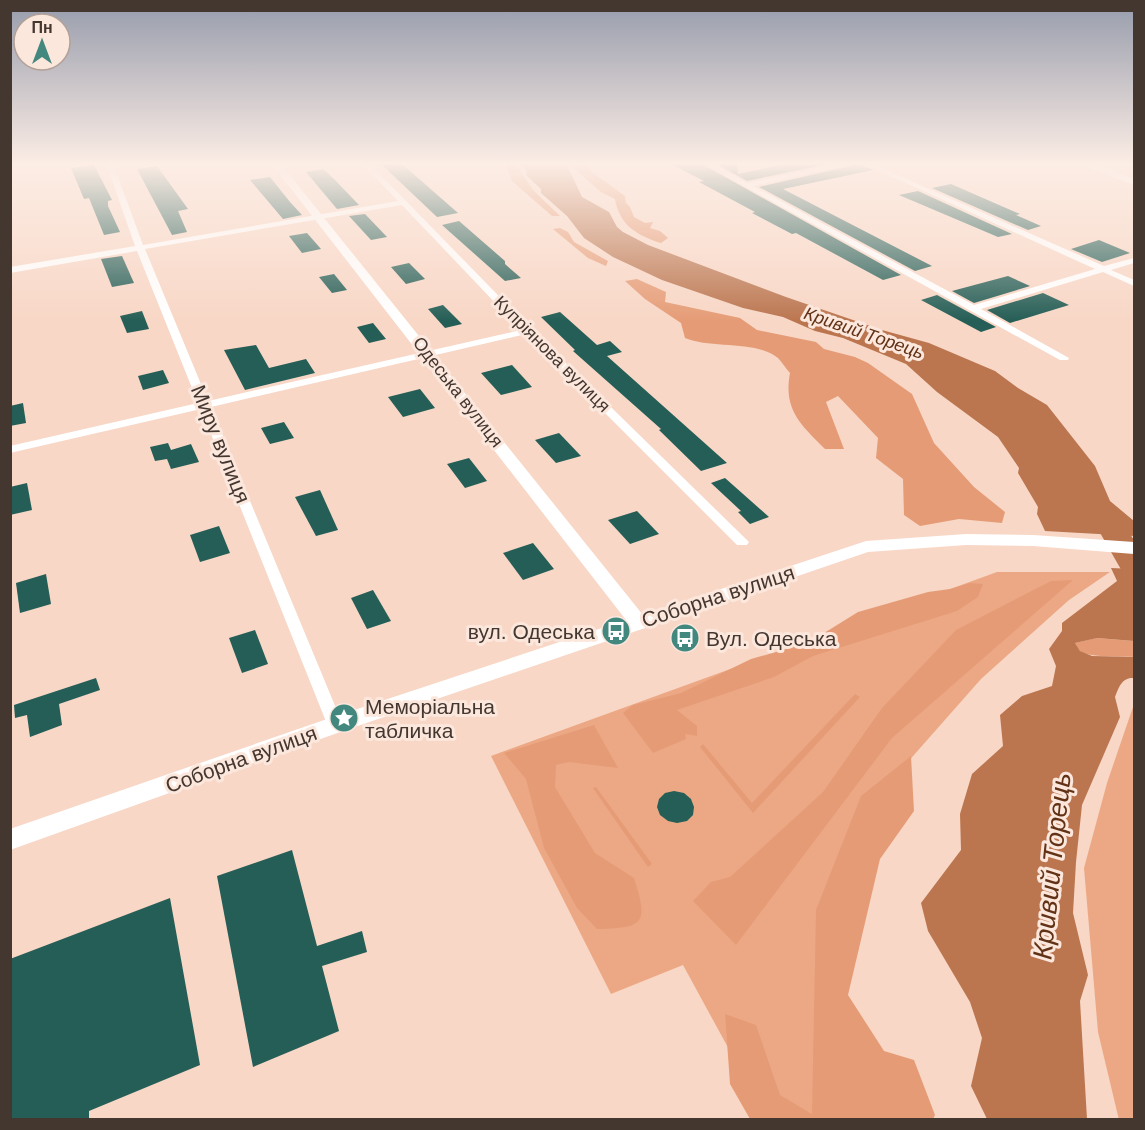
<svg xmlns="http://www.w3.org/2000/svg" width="1145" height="1130" font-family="Helvetica,sans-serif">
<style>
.green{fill:#eca884}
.forest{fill:#e59c76}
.water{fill:#bb7650}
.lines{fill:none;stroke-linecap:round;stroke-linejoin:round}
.river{fill:#bb7650;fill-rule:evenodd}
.building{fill:#255e56}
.minor{fill:#fff;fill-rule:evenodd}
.tertiary{fill:#fff;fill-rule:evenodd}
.labels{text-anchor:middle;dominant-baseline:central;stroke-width:6;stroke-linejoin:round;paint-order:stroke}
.far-water-label{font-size:18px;font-style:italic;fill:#613216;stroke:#fce7dd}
.far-street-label{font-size:18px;fill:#443730;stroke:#fce7dd}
.street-label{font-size:21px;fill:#443730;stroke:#fce7dd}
.poi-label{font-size:21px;fill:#443730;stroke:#fce7dd;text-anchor:start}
.near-water-label{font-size:27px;font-style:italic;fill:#613216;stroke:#fce7dd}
</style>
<rect width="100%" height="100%" fill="#f8d7c6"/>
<g class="green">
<path d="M997,572h113l-41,28 -88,79 -90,102 -66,146 21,192h-79l-84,-154 -72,29 -120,-238z"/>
<path d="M1134,704v415l-15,1 -21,-88 -14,-164 23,-85z"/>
</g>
<g class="forest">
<path d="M505,163h10l18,27 27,26h-8l-40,-35z"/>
<path d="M568,163h20l4,9 33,24 1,7 4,4 4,10 11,6 8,-1 -3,6 10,3 8,7 -7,5c-23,-7 -42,-18 -46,-44l-14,-7z"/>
<path d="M560,228l8,4 6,10 34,19 -2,5 -18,-8 -35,-29z"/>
<path d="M637,279l29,13 -1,10 75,16 17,12 59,12 8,7 31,8 13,6 44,31 22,49 40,44 31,25 -3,11 -43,-4 -39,7 -16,-11 -1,-36 -27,-21 2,-20 -40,-42 -12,6 18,47h-19c-24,-24 -42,-39 -35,-76 -4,-4 -8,-11 -12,-15 -22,-18 -67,-9 -93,-20l-4,-15 -36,-24 -20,-18z"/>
<path d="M1073,580l-181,158 -156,207 -43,-44 18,-19 19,-5 93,-85 59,-84 74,-78 95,-49z"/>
<path d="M970,583l13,1 -5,13 -21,14 -144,45 -39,21 -97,33 20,16v10l-12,-2 1,5 -33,14 -30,-40 10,-8 48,-12 70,-34 57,-16 50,-31 70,-20 22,-3z"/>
<path d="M1096,638l38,3v16c-11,-1 -46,1 -54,-6 -2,-2 -3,-5 -5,-8z"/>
<path d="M855,694l5,3 -107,116 -53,-66 3,-3 49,59z"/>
<path d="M594,725l24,43 -49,-6 -13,3 -1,22 40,66 39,25c15,46 10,50 -37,51l-20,-21 -33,-60 -18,-69 -22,-26z"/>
<path d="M911,756l3,55 -34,48 -32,136 36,56 30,9 21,55 -2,4h-183l-20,-35 -5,-70 31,11 24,70 32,19 4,-204 45,-114z"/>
<path d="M596,787l56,77 -4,3 -55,-79z"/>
</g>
<g class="water">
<path d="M520,163h46l16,34 27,15 8,15 6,5 25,13 138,52 96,33 47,13 66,28 23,17 29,17 48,61 15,35 24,20v15l-89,-5 -8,-17 1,-7 -20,-34 1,-5 -21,-31 -61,-45 -31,-28 -63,-26 -28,-7 -32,-14 -40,-9 -81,-28 -49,-23 -29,-19 -17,-22 -26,-23v-4l-15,-14 1,-4z"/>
<path d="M1111,568l23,1v72l-37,-3 -22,5 5,8 12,5 42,1v21c-12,-1 -15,9 -19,19l5,20 -38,88 -6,57 -3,51 15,62 -8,26 7,118h-100l-16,-33 11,-48 -12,-36 -42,-71 -7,-28 40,-53 -1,-36 12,-40 31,-28 -3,-31 22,-19 30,-10 4,-20 -7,-17 13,-18v-8l55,-42z"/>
</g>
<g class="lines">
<path class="river" d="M1093,492l10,3 31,45v36l-11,-3 -28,-49 -17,-23 5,-6z"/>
</g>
<g class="building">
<path d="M380,163h21l57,50 -21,4z"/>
<path d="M669,163h31l201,112 -18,5 -87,-47 -4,1 -40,-21 3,-1 -56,-30 5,-1z"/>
<path d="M715,163h22l1,11 52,-11h42l-85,18z"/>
<path d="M856,163l17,7 -90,19 149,77 -17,5 -156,-84 96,-22z"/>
<path d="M94,165l18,35 -4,1v5l12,26 -16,3 -15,-37 -5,1 -13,-31z"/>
<path d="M157,166l31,43 -10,2 9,21 -15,3 -35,-66z"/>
<path d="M323,169l10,9 26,27 -22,4 -31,-37z"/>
<path d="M270,177l20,25 12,13 -19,4 -33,-39z"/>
<path d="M951,184l69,30 -4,1 25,11 -13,4 -96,-42z"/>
<path d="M918,191l94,43 -14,3 -99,-42z"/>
<path d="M365,214l22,23 -16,3 -22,-24z"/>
<path d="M459,221l46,40v3l16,14 -16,3 -63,-56z"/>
<path d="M307,233l14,16 -19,4 -13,-17z"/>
<path d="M1099,240l31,13 -28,9 -31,-13z"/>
<path d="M122,256l12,27 -22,4 -11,-28z"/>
<path d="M409,263l16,16 -19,5 -15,-17z"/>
<path d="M334,274l13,16 -15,3 -13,-16z"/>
<path d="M1008,276l22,10 -56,17 -22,-12z"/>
<path d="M1043,293l26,12 -59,18 -23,-13z"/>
<path d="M937,295l59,32 -15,5 -60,-32z"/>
<path d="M443,305l19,19 -17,4 -17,-19z"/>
<path d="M142,311l7,18 -22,4 -7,-17z"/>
<path d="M560,312l37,33 13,-4 12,11 -15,4 120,107 -26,8 -42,-41 2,-1 -88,-78 2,-1 -34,-33z"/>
<path d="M373,323l13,16 -17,4 -12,-16z"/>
<path d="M256,345l13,23 37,-9 9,14 -70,17 -21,-40z"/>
<path d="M512,365l20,22 -31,8 -20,-22z"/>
<path d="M163,370l6,13 -26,7 -5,-14z"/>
<path d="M420,389l15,19 -32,9 -15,-20z"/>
<path d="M23,403l3,20 -16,3v-20z"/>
<path d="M284,422l10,16 -24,6 -9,-16z"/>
<path d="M559,433l22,23 -25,7 -21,-23z"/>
<path d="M168,443l3,7 20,-6 8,18 -28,7 -4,-10 -12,2 -5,-14z"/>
<path d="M469,458l18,23 -22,7 -18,-24z"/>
<path d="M725,478l44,39 -19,7 -12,-12 3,-1 -30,-28z"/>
<path d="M27,483l5,27 -22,5v-28z"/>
<path d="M320,490l18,40 -22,6 -21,-39z"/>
<path d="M637,511l22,23 -29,10 -22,-24z"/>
<path d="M219,526l11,27 -30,9 -10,-27z"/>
<path d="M533,543l21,26 -31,11 -20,-27z"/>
<path d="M46,574l5,30 -31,9 -4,-30z"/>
<path d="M373,590l18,31 -24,8 -16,-31z"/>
<path d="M255,630l13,34 -26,9 -13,-35z"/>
<path d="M96,678l4,12 -41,14 3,21 -32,12 -3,-22 -12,3 -1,-13z"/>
<path d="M674,791l10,2 7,6 3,8 -1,8 -6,6 -10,2 -9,-2 -8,-6 -3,-8 2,-8 6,-6z"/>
<path d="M292,850l25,96 45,-15 5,21 -45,14 17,65 -86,36 -36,-191z"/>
<path d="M170,898l30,167 -111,46v8h-79v-160z"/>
</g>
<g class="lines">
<g class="minor">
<path d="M106,163h7l30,82 255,-44 -37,-38h8l162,166 218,213 -2,3h-10l-211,-211 -315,73 132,318 -2,4 -6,2 -6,-2 -128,-320 -191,44v-7l188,-43 -61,-152 -127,22v-6l125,-21zM402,205l119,125 -313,71 -63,-152z"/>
<path d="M702,163h9l36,20 95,-20h12l-101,23 221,119 121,-36 -233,-106h8l234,103 30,-8v5l-23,7 23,10v6l-31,-14 -122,37 88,49 -1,2h-8z"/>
</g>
<g class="tertiary">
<path d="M271,163h9l363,452 223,-74 100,-7 67,1 101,7v12l-101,-8 -67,-1 -98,7 -525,179 -333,119v-21l317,-110 299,-99z"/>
<path d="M1078,163h13l43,16v6z"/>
</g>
</g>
<linearGradient id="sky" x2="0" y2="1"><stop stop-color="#969bab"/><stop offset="0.51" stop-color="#fcede5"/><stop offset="1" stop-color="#fcede5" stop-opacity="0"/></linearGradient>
<rect width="1145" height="321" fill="url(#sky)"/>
<defs>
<g id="bus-disc" transform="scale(1.5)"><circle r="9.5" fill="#43887e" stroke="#fce7dd"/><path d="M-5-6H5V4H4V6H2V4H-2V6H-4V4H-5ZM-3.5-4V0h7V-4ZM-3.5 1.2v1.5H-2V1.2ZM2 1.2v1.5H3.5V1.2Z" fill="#fff"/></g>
<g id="sight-disc" transform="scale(1.5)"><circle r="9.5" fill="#43887e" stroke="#fce7dd"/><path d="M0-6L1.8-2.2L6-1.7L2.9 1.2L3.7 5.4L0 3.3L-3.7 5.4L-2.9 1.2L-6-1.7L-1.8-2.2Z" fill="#fff"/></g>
</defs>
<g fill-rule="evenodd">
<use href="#bus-disc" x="616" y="631"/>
<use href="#bus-disc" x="685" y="638"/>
<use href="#sight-disc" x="344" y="718"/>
</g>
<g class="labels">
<g class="far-water-label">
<text transform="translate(864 333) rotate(19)">Кривий Торець</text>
</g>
<g class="far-street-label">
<text transform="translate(552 354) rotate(45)">Купріянова вулиця</text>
<text transform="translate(458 392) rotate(52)">Одеська вулиця</text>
</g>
<g class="street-label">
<text transform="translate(221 444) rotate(68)">Миру вулиця</text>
<text transform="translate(718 596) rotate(-18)">Соборна вулиця</text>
<text transform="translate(241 759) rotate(-20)">Соборна вулиця</text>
</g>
<g class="poi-label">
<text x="595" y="631" text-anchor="end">вул. Одеська</text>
<text x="706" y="638">Вул. Одеська</text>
<text x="365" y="706">Меморіальна<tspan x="365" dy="24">табличка</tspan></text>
</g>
<g class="near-water-label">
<text transform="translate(1052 866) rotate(-84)">Кривий Торець</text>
</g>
</g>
<rect width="1145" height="1130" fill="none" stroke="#443730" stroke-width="24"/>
<g transform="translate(42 42)"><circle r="28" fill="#fce7dd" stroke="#b2a198" stroke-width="1.5"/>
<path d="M0-4.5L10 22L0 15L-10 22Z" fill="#43887e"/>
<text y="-9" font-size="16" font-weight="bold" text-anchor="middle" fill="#443730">Пн</text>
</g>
</svg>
